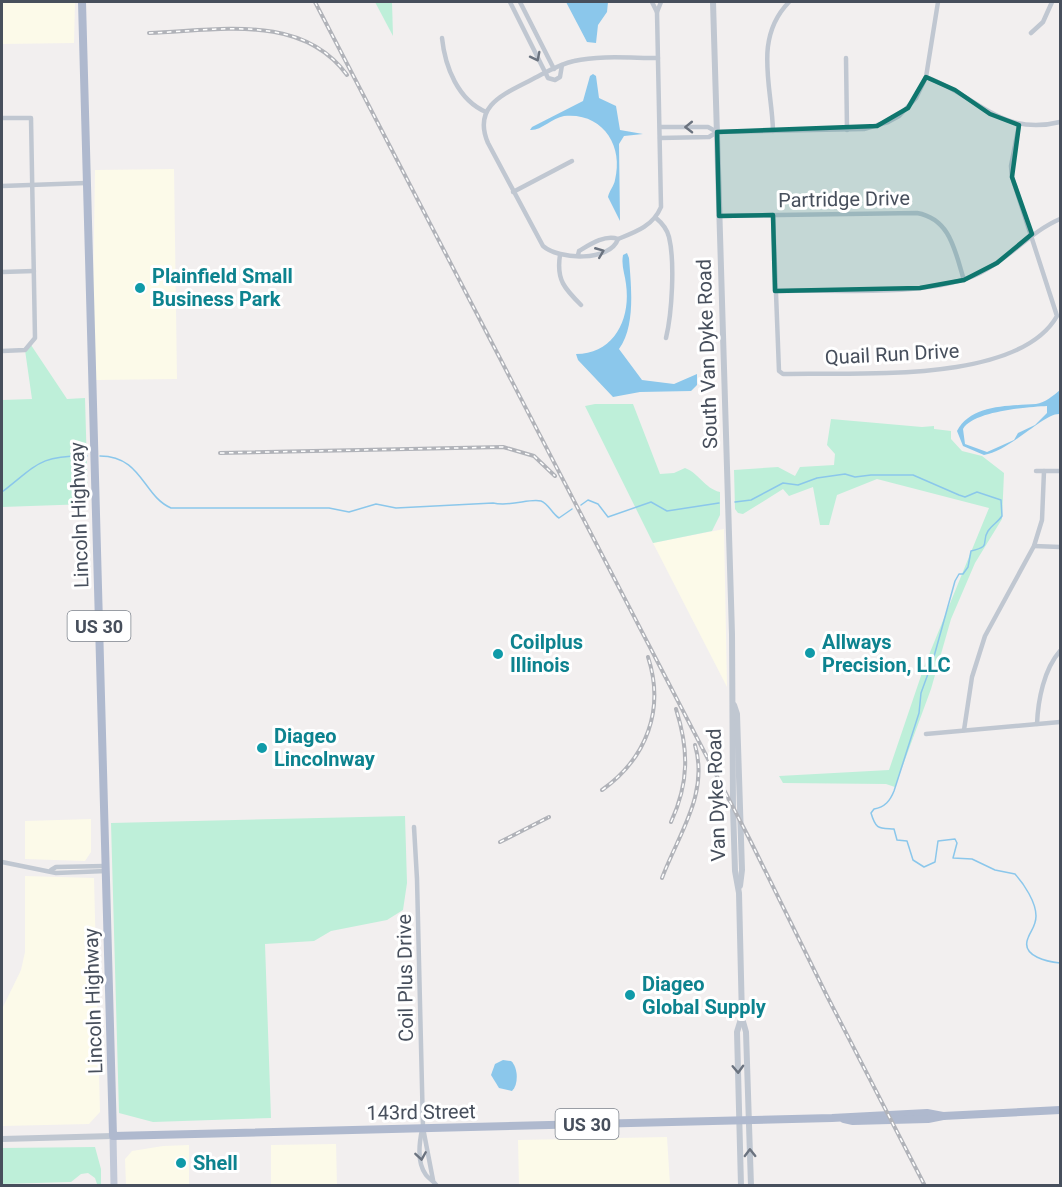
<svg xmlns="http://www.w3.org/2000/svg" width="1062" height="1187" font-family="Roboto,sans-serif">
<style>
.commercial{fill:#fcfae9}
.green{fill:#beefd9}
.water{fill:#8bc7eb;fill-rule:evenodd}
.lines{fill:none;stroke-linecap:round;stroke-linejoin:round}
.stream{stroke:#8bc7eb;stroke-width:1.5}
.minor{stroke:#c0c7d1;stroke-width:4.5}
.tertiary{stroke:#c0c7d1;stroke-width:6}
.secondary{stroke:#c2c9d8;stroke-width:7}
.primary{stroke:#afb9ce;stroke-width:8}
.rail-casing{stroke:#b1b3b9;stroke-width:4}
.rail{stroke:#fff;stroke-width:1.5;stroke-dasharray:4.5;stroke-linecap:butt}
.oneway{stroke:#6b737f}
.marked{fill:#0f766e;fill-opacity:0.2;stroke:#0f766e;stroke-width:4.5;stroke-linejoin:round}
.culture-dot{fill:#0f9aa8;stroke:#fff;stroke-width:2}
.labels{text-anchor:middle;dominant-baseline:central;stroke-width:6;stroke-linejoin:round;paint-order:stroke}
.shield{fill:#fff;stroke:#7e848d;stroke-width:1.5}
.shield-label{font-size:18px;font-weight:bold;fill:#474f5c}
.street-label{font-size:20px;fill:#474f5c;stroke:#fff}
.culture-label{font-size:20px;font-weight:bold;fill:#0d838f;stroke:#fff;text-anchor:start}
</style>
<rect width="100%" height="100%" fill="#f2efef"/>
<g class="commercial">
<path d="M2,2h73l-1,41 -72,1z"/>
<path d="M174,169l3,210 -81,1 -3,-84 2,-126z"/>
<path d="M724,529l3,158 -74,-144z"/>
<path d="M91,819v33l-6,9 -60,-2v-38z"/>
<path d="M25,876l69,2 6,234 -11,12 -87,2v-117l19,-39 4,-18z"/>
<path d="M667,1137l3,48h-151l-1,-45z"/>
<path d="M336,1144l1,41h-66v-40z"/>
<path d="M189,1145v40h-63l-1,-26 7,-8 31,-5z"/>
</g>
<g class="green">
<path d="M375,2h17l1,34z"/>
<path d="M31,345l36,54 18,-1 3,106 -86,3v-107l30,-1 -7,-49z"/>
<path d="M595,404h38l27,70 14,-1 11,-5c15,6 19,20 35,24v23l-8,16 -59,12 -68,-137z"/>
<path d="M831,419l91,8 12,-1v3l17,2v8l11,12 20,5 22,17 -2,46 -27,44 -24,56 -20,70 -36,98 -9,-3 -103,-1 -4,-7 110,-6 35,-103 65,-159 -112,-29 -40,16 -8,30h-9l-7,-38 -24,9 -6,-7 -40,25 -5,-1 -3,-4 -1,-39 44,-3 17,9 5,-9 34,-2 1,-11 -8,-9z"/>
<path d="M405,816l2,67 -4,27 -16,10 -56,11 -17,10 -49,3 6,174 -118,4 -34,-9 -8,-290z"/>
<path d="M95,1147l6,22v15h-4l-2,-6 -7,-5 -7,1 -10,8 -69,2v-36z"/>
</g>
<g class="water">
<path d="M566,2h42l-1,10 -9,13 -2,18 -9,-1z"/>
<path d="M593,74l3,2 3,22 17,8 4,24 23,4 -19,2 -5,8 1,77 -12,-24c1,-6 6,-11 7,-17 9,-35 -13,-68 -51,-64 -12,2 -23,15 -34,14l2,-3 51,-26 7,-25z"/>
<path d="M627,253l2,5c2,27 7,68 -10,91l23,31 32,4 23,-10v11l-6,6 -51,1 -27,5 -35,-37 -2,-6c38,0 55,-35 50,-70 -1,-10 -5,-18 -3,-29z"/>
<path d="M1060,390v24c-15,-2 -50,37 -76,41l-21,-9 -6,-15c14,-27 53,-25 79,-27 9,-1 18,-9 24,-14zM1047,406v7l-12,12 -17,8 -4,7 -27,12 -22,-8 -2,-15c10,-18 65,-22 84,-23z"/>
<path d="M503,1060l8,1c7,6 8,23 1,30l-13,-3 -8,-13 4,-11z"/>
</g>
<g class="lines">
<g class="stream">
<path d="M100,456c42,0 43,40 71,52h158l20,4 27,-8 20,4 97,-5c19,4 36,-5 48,-2 8,3 11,13 18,17l13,-9"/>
<path d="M2,492c35,-27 37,-37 85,-36"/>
<path d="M735,502l16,-2 32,-17 15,2 19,-7 28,-4 10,3 16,-2h42l46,20 6,2 12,-5 24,8 1,16c-4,6 -10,9 -14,15 -8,12 5,15 -17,20l-3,16 -5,7h-4l-4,7 -22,79 -12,33 -2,20 -25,78c-4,10 -9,16 -20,18l-3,4c5,17 8,15 23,16l3,11 10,1 6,19 11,7 11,-5 3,-21 17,-2 2,4 -4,15 19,1 23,11 20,4c9,10 21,28 21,42 0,10 -5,14 -8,22 -8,19 22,24 32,25"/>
<path d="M581,505l7,-5 10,4 10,13 43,-15 16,9 52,-8"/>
</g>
<g class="minor">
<path d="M510,2l38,76 7,2 5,-3 2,-12"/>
<path d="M520,2l34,67"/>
<path d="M657,12l4,-10"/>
<path d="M1031,33l12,-11 9,-20"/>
<path d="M442,38c3,29 16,62 44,74"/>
<path d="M846,58l1,72"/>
<path d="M926,77c51,18 74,60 134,45"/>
<path d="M2,118h29l4,220 -10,12 -23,1"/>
<path d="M660,127h48l9,5"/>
<path d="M773,131c-1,-45 -20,-92 16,-129"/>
<path d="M660,138l49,-1 8,-5 147,-3 24,-7 11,-6 17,-18 10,-21 12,-75"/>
<path d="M2,186l84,-3"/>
<path d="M513,192l59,-31"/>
<path d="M773,215l6,156 4,3c70,-2 235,11 274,-58l-45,-139 -1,-11 8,-41"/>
<path d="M719,216l198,-3c34,6 38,39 47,67"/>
<path d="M656,218c6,5 11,11 13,19 6,25 3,76 -3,101"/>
<path d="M618,239c-8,23 -59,21 -75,7l-55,-103c-16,-37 16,-49 43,-63 14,-7 28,-16 43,-19 26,-6 57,-3 84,-3"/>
<path d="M560,255c-4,25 5,34 21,50"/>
<path d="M578,255l1,-4c10,-6 26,-17 39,-12 18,-7 35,-13 43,-32l-4,-195 -5,-10"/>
<path d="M2,272l32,-1"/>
<path d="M775,291c58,-2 155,7 205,-18 30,-15 50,-41 80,-54"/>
<path d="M1036,471h24"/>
<path d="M1034,546l26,1"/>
<path d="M1037,724c1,-24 7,-55 23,-73"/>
<path d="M964,730l8,-53 13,-41 49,-90 8,-26 2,-49"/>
<path d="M926,734l134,-12"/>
<path d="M414,827l3,52 6,249 10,52"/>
<path d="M2,862l54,11 50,-2"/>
<path d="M51,870l5,-3 49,-1"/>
<path d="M422,1130c-3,14 -5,33 4,45 3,4 8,6 11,11"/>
</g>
<g class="tertiary">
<path d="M713,2l19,632 1,173 2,64 4,22 3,125 4,14 5,154"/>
<path d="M734,705l3,9 5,156 -2,16"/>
<path d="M2,1139l111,-3"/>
<path d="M741,1186l-4,-154 4,-13"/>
</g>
<path class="secondary" d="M113,1136l1,50"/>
<g class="primary">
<path d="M82,2l31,1134 719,-18 95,-5 16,3"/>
<path d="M844,1119l9,2 75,-2 15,-3 117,-6"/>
</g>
<g class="rail-casing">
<g id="rail">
<path d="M315,2l434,836 78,158 98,190"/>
<path d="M149,33c67,-2 152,-21 198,42"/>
<path d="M220,453l283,-6 31,9 21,20"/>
<path d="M602,790c45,-32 63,-81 46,-133"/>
<path d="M671,822c18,-39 18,-72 5,-113"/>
<path d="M500,842l49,-25"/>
<path d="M662,878c17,-45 47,-84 33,-133"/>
</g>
</g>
<use href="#rail" class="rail"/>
</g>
<defs><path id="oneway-chevron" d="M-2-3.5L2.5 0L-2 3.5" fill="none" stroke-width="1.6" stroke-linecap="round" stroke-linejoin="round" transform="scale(1.5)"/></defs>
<g class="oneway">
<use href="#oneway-chevron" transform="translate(536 57) rotate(63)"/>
<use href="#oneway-chevron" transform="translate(689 127) rotate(179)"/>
<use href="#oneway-chevron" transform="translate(600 252) rotate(-22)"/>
<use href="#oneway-chevron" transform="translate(738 1069) rotate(88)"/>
<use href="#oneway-chevron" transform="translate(750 1153) rotate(-91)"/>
<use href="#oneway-chevron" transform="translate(421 1156) rotate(81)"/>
</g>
<path class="marked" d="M926,77l29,13 35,24 29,11 -7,52 20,57 -35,29 -33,17 -44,8 -145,3 -2,-76 -54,1 -2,-84 160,-6 31,-18z"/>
<g class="culture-dot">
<circle cx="140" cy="288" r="6"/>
<circle cx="810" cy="653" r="6"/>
<circle cx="498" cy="654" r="6"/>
<circle cx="262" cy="748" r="6"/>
<circle cx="630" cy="995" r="6"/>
<circle cx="181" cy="1163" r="6"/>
</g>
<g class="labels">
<g class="shield">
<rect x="67.5" y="611" width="63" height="30" rx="4.5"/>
<rect x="555.5" y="1109" width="63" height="30" rx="4.5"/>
</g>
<g class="shield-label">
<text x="99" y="626">US 30</text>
<text x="587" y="1124">US 30</text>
</g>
<g class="street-label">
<text transform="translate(844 199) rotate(-1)">Partridge Drive</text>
<text transform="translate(707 354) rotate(-92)">South Van Dyke Road</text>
<text transform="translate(892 354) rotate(-3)">Quail Run Drive</text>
<text transform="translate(79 515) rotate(-92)">Lincoln Highway</text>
<text transform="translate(716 795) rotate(-92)">Van Dyke Road</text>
<text transform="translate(405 978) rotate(-91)">Coil Plus Drive</text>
<text transform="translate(93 1001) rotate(-92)">Lincoln Highway</text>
<text transform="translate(421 1112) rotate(-1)">143rd Street</text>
</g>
<g class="culture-label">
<text x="152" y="276">Plainfield Small<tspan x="152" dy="23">Business Park</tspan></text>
<text x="510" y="642">Coilplus<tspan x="510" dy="23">Illinois</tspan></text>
<text x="822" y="642">Allways<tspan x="822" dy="23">Precision, LLC</tspan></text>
<text x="274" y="736">Diageo<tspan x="274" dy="23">Lincolnway</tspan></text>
<text x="642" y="984">Diageo<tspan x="642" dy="23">Global Supply</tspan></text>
<text x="193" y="1163">Shell</text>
</g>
</g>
<rect width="1062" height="1187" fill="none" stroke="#474f5c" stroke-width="6"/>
</svg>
